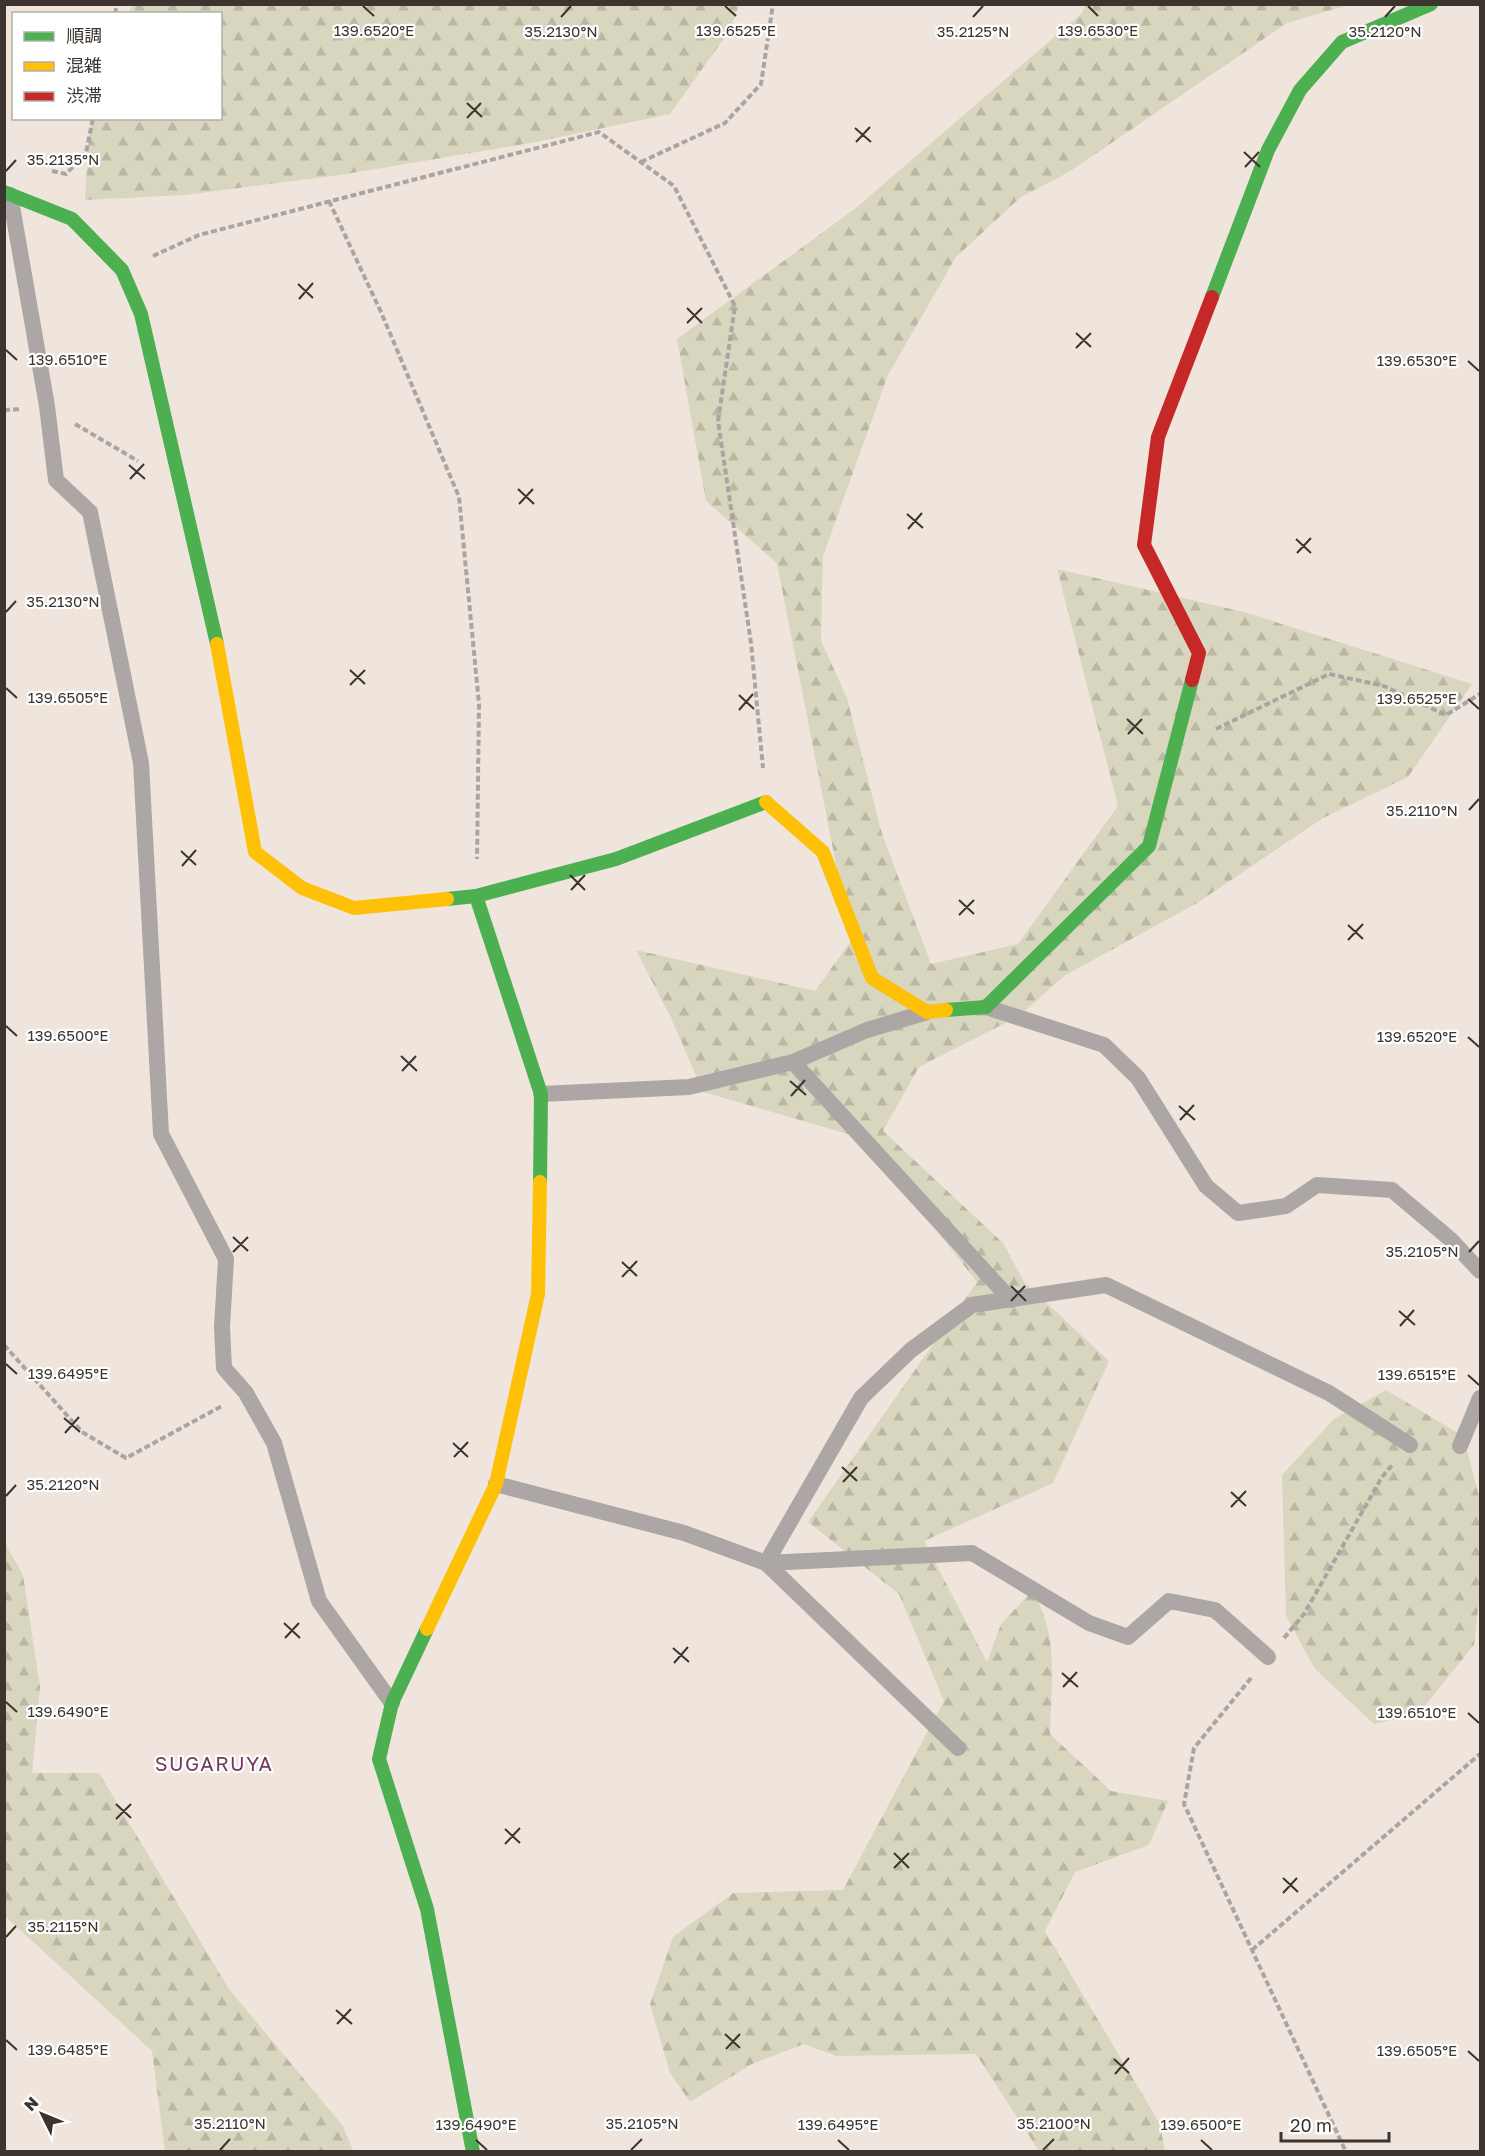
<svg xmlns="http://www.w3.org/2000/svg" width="1485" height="2156" font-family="'Golos Text','Noto Sans JP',sans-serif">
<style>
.forest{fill:url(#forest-firs)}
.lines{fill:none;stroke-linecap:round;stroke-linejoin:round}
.path{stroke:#aaa5a2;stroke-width:4;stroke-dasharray:6 3;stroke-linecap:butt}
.lane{stroke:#aca7a5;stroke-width:16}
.fast{stroke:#4caf50;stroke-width:14}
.slow{stroke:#ffc107;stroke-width:14}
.jam{stroke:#c62828;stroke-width:14}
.ticks{fill:none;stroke:#3c342e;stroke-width:2}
.labels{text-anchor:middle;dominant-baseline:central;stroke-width:4.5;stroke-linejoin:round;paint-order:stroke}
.neighbourhood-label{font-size:20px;letter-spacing:1.5px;fill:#75375c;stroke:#fff}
.ticks-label{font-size:15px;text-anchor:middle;fill:#3c342e;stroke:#fff;stroke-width:4.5;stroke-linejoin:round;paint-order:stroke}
</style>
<defs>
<pattern id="forest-firs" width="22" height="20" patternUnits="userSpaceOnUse" patternTransform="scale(1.5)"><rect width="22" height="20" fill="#d8d6be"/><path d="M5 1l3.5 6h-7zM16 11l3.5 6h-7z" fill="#bab8a4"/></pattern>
</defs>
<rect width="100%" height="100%" fill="#efe5dc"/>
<g class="forest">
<path d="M133,5v-1l606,1 -9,25 -60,84 -134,28 -196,33 -155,20 -100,5 4,-65 3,-16 128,-1v-104l-92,-1z"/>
<path d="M1085,5h263l-61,18 -218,149 -48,25 -65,60 -68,118 -65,181 -2,85 26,57 35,136 49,130 87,-20 100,-138 -61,-237 187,43 228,72 -64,93 -85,41 -126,85 -133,73 -45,40 -100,51 -36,64 120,112 21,39 85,79 -56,122 -129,58 63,121 14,-38 31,-33c28,45 19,92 18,143l61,57 57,10 -19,44 -74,27 -30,59 115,193 5,27h-126l-63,-97 -140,2 -32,-12 -52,20 -62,38 -20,-29 -20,-69 23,-67 60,-44 110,-3 101,-189 -45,-107 -91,-72 169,-240 -112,-143 -162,-47 -31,-72 -36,-70 179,41 36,-50 -74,-378 -71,-62 -29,-162 179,-131 226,-195z"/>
<path d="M1386,1390l77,46 17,64v91l-6,54 -56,69 -44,10 -59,-55 -29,-53 -4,-141 52,-56z"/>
<path d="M5,1543l18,32 17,112 -8,86h67l130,216 114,137 10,25h-188l-13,-100 -147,-135z"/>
</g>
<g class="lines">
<g class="path">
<path d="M115,14l2,-10"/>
<path d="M641,162l84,-39 36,-39 12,-80"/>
<path d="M52,171l14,3 20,-21 7,-35"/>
<path d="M329,201l52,111 78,185 20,207 -2,155"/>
<path d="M153,256l46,-21 400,-103 75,54 61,120 -17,115 33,222 12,125"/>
<path d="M4,410l18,-1"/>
<path d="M75,424l63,37"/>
<path d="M1216,729l113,-55 55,12 62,29 34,-21"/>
<path d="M4,1345l78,87 44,26 96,-52"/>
<path d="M1284,1638l20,-24 78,-137 11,-13"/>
<path d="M1251,1678l-57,70 -10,56 162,348"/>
<path d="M1252,1950l228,-196"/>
</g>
<g class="lane">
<path d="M10,195l37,211 9,74 34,32 51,251 20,371 65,125 -4,68 2,41 22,25 28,50 45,158 73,102"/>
<path d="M986,1007l118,38 34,33 68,108 32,27 48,-7 31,-21 75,5 58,49 30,32"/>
<path d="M793,1062l218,238"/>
<path d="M541,1094l148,-7 104,-25 74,-32 60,-18"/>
<path d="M1460,1446l20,-48"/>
<path d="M496,1484l188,49 82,30 192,185"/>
<path d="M1268,1657l-53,-47 -46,-9 -41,36 -39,-14 -117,-70 -206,10 95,-165 50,-48 61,-45 134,-20 223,108 81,52"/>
</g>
<g class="fast">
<path d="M4,192l68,27 50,51 19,44 76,330"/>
<path d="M1212,297l56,-147 32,-60 42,-48 89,-38"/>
<path d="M476,896l65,198 -1,88"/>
<path d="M447,899l29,-3 140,-37 150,-57"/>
<path d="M946,1010l40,-3 163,-161 43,-166"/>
<path d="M427,1629l-35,74 -13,56 48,150 46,243"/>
</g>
<g class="slow">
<path d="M217,644l38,208 47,36 52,20 93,-9"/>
<path d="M766,802l57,50 49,126 55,34 19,-2"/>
<path d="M427,1629l69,-145 42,-190 2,-112"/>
</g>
<path class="jam" d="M1192,680l7,-27 -55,-108 14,-108 54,-140"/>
</g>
<path class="ticks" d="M363,6l11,10M725,6l11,10M1088,6l10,10M561,17l10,-11M973,17l10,-11M1385,17l10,-11M467,103l15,14M467,118l14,-15M855,128l16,14M856,142l14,-15M1244,152l16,15M1245,167l14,-15M6,171l10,-11M298,284l15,14M299,299l14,-16M687,308l15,15M687,323l15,-15M1076,333l15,14M1076,348l15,-15M6,350l11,10M1468,361l11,10M129,465l16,14M130,479l14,-15M518,489l16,15M519,504l14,-15M907,514l16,14M908,529l14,-16M1296,539l15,14M1297,553l14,-15M6,612l10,-11M350,670l15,14M350,685l15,-15M6,688l11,10M739,695l15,14M1468,699l11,10M739,710l14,-16M1127,719l16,15M1128,734l14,-15M1469,810l10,-11M181,851l15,14M182,866l14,-16M570,875l15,15M571,890l14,-15M959,900l15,14M959,915l15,-15M1348,925l15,14M1348,940l15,-16M6,1026l11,10M1468,1037l11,10M401,1056l16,15M402,1071l14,-15M790,1081l16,14M791,1096l14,-16M1179,1106l16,14M1180,1120l14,-15M233,1237l15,14M233,1252l15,-15M1469,1252l10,-11M622,1262l15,14M622,1277l15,-16M1011,1286l15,15M1011,1301l14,-15M1399,1311l16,14M1400,1326l14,-16M6,1364l11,10M1468,1375l11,10M64,1418l16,14M65,1433l14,-16M453,1443l15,14M454,1457l14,-15M842,1467l15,14M843,1482l14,-15M1231,1492l15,14M6,1496l10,-11M1231,1507l15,-16M284,1623l16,15M285,1638l14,-15M673,1648l16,14M674,1663l14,-16M1062,1673l16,14M1063,1687l14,-15M6,1702l11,10M1468,1713l11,10M116,1804l15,14M116,1819l15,-15M505,1829l15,14M505,1844l15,-16M894,1853l15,15M894,1868l15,-15M1283,1878l15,14M1283,1893l14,-15M6,1937l10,-11M336,2010l16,14M337,2024l14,-15M725,2034l15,14M6,2040l11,10M726,2049l14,-15M1468,2051l11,10M1114,2059l15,14M1115,2074l14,-16M476,2140l11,10M838,2140l11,10M1201,2140l11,10M220,2150l10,-11M631,2150l11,-11M1043,2150l11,-11"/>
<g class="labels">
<g class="neighbourhood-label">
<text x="214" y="1763">SUGARUYA</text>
</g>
</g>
<g class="ticks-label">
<text x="374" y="36">139.6520°E</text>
<text x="736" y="36">139.6525°E</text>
<text x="1098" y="36">139.6530°E</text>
<text x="561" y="37">35.2130°N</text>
<text x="973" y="37">35.2125°N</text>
<text x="1385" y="37">35.2120°N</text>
<text x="63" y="165">35.2135°N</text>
<text x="68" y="365">139.6510°E</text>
<text x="1417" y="366">139.6530°E</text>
<text x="63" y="607">35.2130°N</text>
<text x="68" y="703">139.6505°E</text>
<text x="1417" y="704">139.6525°E</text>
<text x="1422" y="816">35.2110°N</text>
<text x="68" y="1041">139.6500°E</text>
<text x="1417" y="1042">139.6520°E</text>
<text x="1422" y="1257">35.2105°N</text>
<text x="68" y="1379">139.6495°E</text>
<text x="1417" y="1380">139.6515°E</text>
<text x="63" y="1490">35.2120°N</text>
<text x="68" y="1717">139.6490°E</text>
<text x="1417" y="1718">139.6510°E</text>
<text x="63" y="1932">35.2115°N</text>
<text x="68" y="2055">139.6485°E</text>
<text x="1417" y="2056">139.6505°E</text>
<text x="230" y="2129">35.2110°N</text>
<text x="642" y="2129">35.2105°N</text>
<text x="1054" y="2129">35.2100°N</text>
<text x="476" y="2130">139.6490°E</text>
<text x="838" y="2130">139.6495°E</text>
<text x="1201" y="2130">139.6500°E</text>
</g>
<rect width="1485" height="2156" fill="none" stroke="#3c342e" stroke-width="12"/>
<rect x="12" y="12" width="210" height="108" fill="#ffffff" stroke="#b1aeab" stroke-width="1.5"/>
<rect x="24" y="32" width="30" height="9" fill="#4caf50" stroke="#b1aeab" stroke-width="1.5"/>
<text x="66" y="42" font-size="18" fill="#3c342e">順調</text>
<rect x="24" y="62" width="30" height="9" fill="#ffc107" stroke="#b1aeab" stroke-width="1.5"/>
<text x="66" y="72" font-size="18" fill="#3c342e">混雑</text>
<rect x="24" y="92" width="30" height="9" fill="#c62828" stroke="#b1aeab" stroke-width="1.5"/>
<text x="66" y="102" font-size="18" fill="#3c342e">渋滞</text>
<g transform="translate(42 2114) rotate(313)" stroke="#ffffff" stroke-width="4.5" paint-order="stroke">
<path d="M0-4.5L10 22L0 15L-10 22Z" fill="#3c342e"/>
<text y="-9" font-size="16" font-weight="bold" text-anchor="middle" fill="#3c342e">N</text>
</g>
<path d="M1281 2132v9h108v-9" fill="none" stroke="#3c342e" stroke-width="3"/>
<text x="1290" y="2132" font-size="18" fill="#3c342e" stroke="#ffffff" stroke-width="4.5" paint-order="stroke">20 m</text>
</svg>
